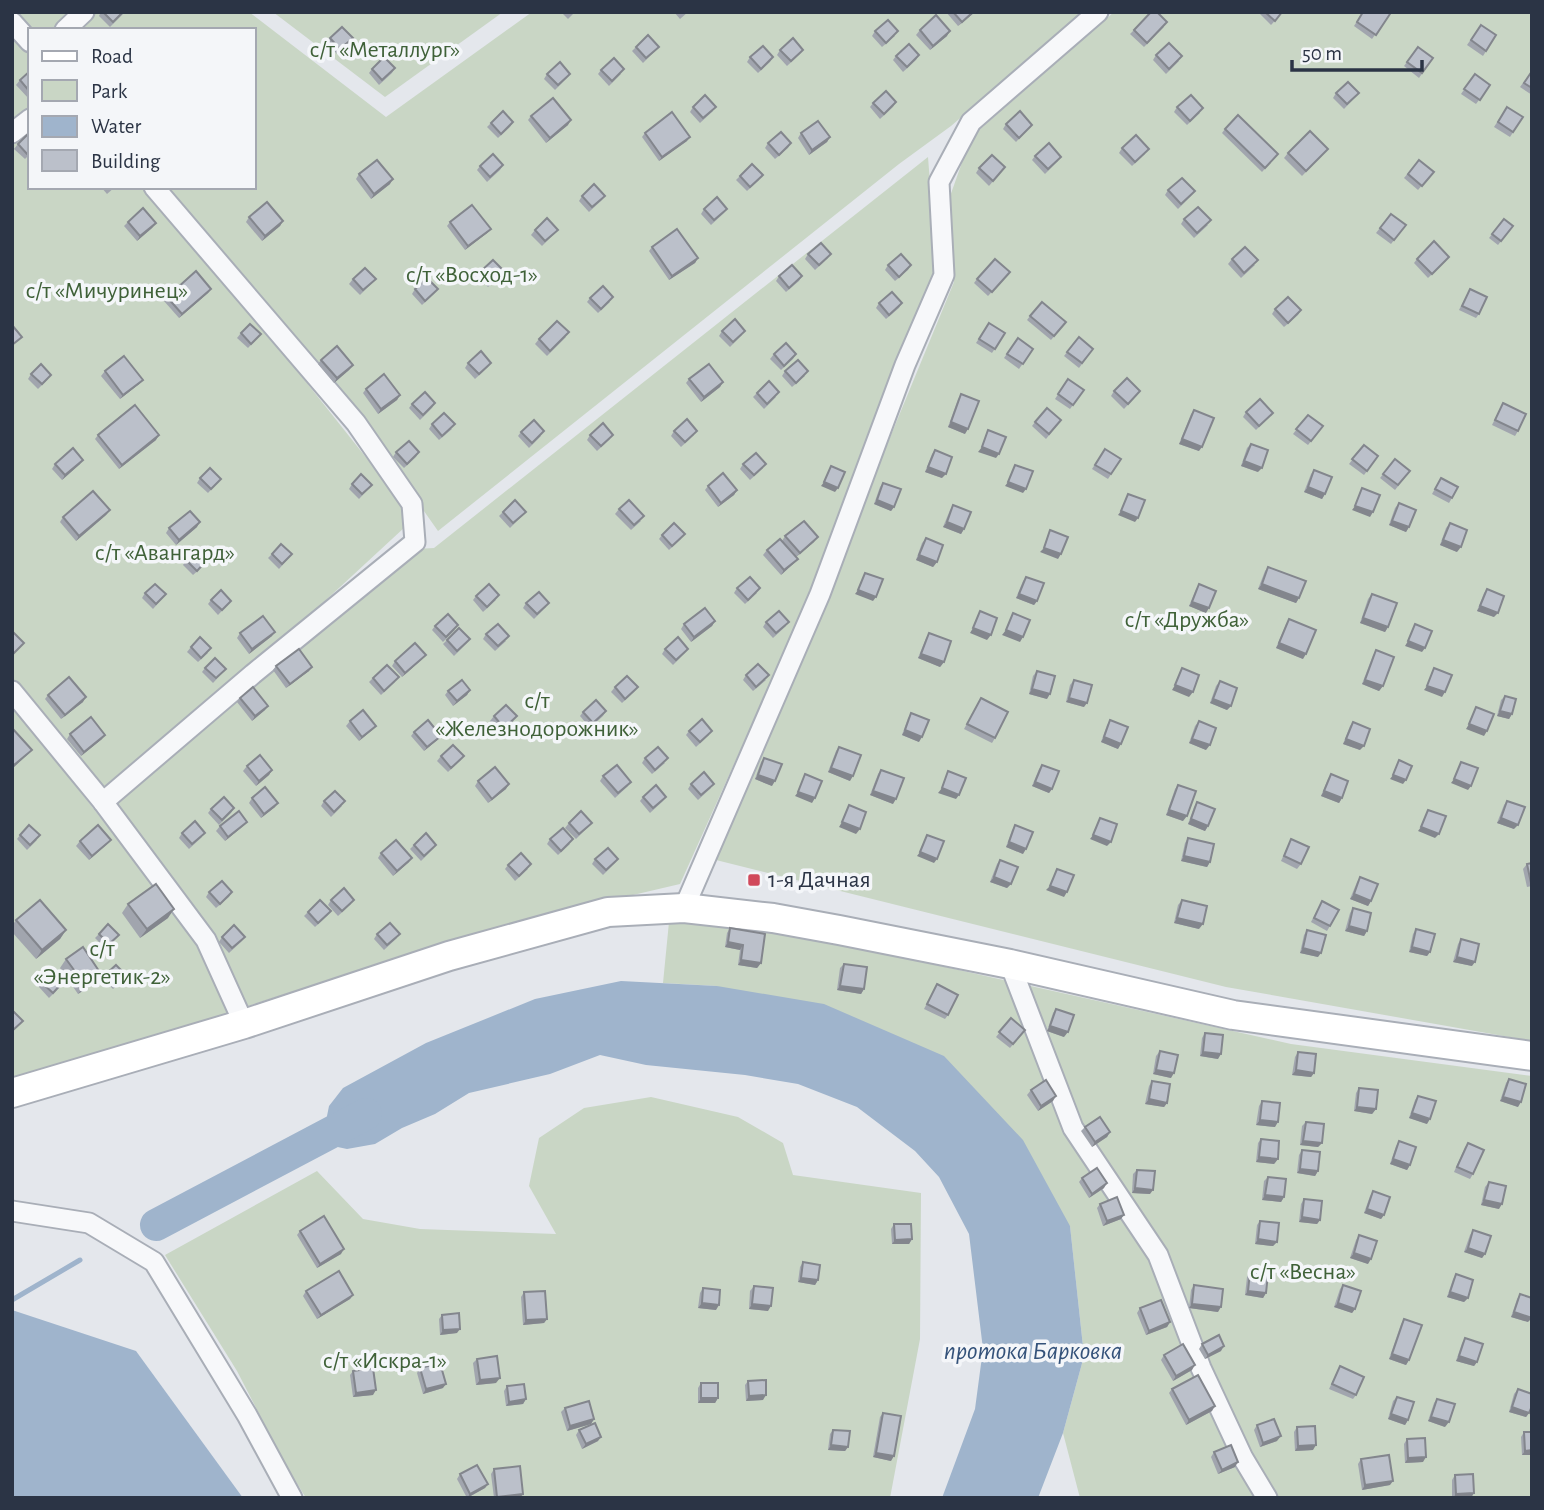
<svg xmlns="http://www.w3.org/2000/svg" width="1544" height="1510" font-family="'Alegreya Sans',sans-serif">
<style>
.green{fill:#c9d6c5}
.water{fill:#9fb4cc}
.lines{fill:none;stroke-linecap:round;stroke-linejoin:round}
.stream{stroke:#9fb4cc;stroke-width:5}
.river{stroke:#9fb4cc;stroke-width:32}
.street-casing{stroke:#a9aeb7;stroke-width:23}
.secondary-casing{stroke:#a9aeb7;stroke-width:32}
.street{stroke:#f7f8fa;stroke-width:19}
.secondary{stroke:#fff;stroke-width:28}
.wall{fill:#a1a5ae}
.shaded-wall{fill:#83868d}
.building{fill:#bbc0ca;stroke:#83868d;stroke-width:2}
.poi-dot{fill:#d1495b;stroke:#f4f6f9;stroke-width:2.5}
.labels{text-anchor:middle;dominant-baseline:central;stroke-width:7;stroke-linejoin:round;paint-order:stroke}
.park-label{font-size:24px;fill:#3f6138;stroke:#f4f6f9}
.poi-label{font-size:24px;fill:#2b3445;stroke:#f4f6f9;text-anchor:start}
.water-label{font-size:26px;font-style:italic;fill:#34527a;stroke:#f4f6f9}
</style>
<rect width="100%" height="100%" fill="#e4e7ec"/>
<g class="green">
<path d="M17,12h54l-19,18h-20z"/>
<path d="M93,12h156l137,105 146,-105h551l-132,114 -52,38 -461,367 -78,-111 -199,-233h93v-157h-179z"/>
<path d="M273,12h230l-118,85z"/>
<path d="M1114,12h418v1029l-306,-54 -510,-127 238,-578 -6,-80 23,-65z"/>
<path d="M12,34l18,20v54l-18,15z"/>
<path d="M30,128v59h111l103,117 163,205 -2,18 -145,134 -158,127 -90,-109v-536z"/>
<path d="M928,157l9,117 -147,366 -110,244 -180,42 -252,80 -40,-76 -95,-128 302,-253 19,-1z"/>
<path d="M12,703l183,237 36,77 -219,63z"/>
<path d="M669,922l68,3 74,12 480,107 241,32v422h-452l-17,-65 21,-77 -14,-130 -353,-240 -54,-3z"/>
<path d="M651,1097l87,20 45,26 10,32 128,18 -1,146 -30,159h-584l-21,-34 -48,-93 -72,-116 152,-84 46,48 57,10 136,5 -27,-48 10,-48 45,-30z"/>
</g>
<g class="water">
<path d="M621,981l96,5 107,18 120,52 79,84 47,86 14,130 -21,77 -25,65h-96l33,-89 8,-60 -14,-115 -30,-57 -24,-26 -58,-44 -59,-23 -53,-9 -99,-10 -46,-10 -50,19 -81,19 -34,21 -33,14 -27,16 -28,5 -14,-3 -7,-25 3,-15 14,-18 83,-45 109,-44z"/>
<path d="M12,1310l124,41 107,147h-231z"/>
</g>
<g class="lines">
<path class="stream" d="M12,1300l68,-40"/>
<path class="river" d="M156,1225l210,-111"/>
<g class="street-casing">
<g id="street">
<path d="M12,22l18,20"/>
<path d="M65,30l19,-18"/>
<path d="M12,133l18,-14"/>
<path d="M12,691l91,111 103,138 38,84"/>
<path d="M103,802l150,-128 162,-132 -3,-38 -56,-81 -202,-236"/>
<path d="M684,908l136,-314 85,-229 39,-90 -5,-93 32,-60 127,-110"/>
<path d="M1010,964l63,164 85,127 43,113 42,90 24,40"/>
<path d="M12,1211l77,12 65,39 93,153 45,83"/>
</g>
</g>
<g class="secondary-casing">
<path id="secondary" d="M12,1093l232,-69 205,-68 159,-44 76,-4 89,10 66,12 171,34 223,51 299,41"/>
</g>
<use href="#street" class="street"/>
<use href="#secondary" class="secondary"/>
</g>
<g class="wall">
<path d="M101,12h24l-15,15 -11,-11z"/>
<path d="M561,12h14l-7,7z"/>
<path d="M674,12h14l-8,7z"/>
<path d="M946,12h29l-17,14z"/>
<path d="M1258,12h25l-12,13z"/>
<path d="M1363,12l27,2 -18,25 -18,-13z"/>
<path d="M1481,25l15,10 -13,21 -16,-11z"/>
<path d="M1164,27l-20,20 -14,-13 4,-4z"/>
<path d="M920,30l27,6 -17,14 -14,-15z"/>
<path d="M875,31l20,5 -13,11 -10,-11z"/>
<path d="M330,38h23l-3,4 -13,12 -10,-11z"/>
<path d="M636,47l19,4 -12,12 -11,-12z"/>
<path d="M1418,47l15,11 -14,20 -15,-12z"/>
<path d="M780,50h23l-3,4 -13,12 -10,-11z"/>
<path d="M919,55l-3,5 -13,12 -10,-12 3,-4z"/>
<path d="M1156,55l23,6 -13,13 -13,-14z"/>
<path d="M750,57h23l-3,5 -12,11 -11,-11z"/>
<path d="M395,68l-3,5 -13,12 -10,-12 3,-4z"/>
<path d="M601,70l20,4 -12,12 -11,-12z"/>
<path d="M30,71v29l-14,-15 4,-5z"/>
<path d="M1532,71v24l-12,-8z"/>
<path d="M547,74h23l-3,4 -12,12 -11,-11z"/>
<path d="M1475,74l15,11 -14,19 -15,-10z"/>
<path d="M1336,93h23l-15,16 -11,-11z"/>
<path d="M896,102l-3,5 -13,12 -10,-12 3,-4z"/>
<path d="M693,107l20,4 -13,12 -10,-11z"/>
<path d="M1177,107l23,6 -13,12 -13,-13z"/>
<path d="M1507,107l16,10 -13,20 -16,-10z"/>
<path d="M531,116l37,9 -22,18 -18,-23z"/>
<path d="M513,122l-3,5 -12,11 -11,-11 4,-4z"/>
<path d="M1006,124l26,1 -16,17 -13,-13z"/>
<path d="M1225,129l53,25 -16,18 -40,-39z"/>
<path d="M645,133l42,8 -28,20 -17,-24z"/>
<path d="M801,133l29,4 -3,5 -18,13 -11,-17z"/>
<path d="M30,137v17l-5,5 -11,-10 4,-5z"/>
<path d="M768,143h23l-3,5 -13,11 -10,-11z"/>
<path d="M1122,148l23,6 -13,12 -13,-13z"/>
<path d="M1328,149l-26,27 -18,-18 4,-5z"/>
<path d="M1035,156l23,5 -13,13 -13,-14z"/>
<path d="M1419,160l11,16 -12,14 -14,-12z"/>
<path d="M503,165l-3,5 -13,12 -10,-12 3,-4z"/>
<path d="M1005,167l-16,19 -13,-13 3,-5z"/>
<path d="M359,174l31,10 -19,15 -15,-20z"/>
<path d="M740,176l19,4 -12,11 -11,-11z"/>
<path d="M101,187h14l-8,7z"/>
<path d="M1168,190l27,1 -4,5 -13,13 -13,-14z"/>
<path d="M582,196h23l-3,4 -13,12 -10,-11z"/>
<path d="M704,209h23l-3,4 -13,12 -10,-11z"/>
<path d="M1391,214l15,11 -15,19 -15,-11z"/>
<path d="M249,217l34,4 -3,5 -18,15 -16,-19z"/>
<path d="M1184,219l24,6 -14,13 -13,-14z"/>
<path d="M1504,219l9,7 -15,19 -9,-7z"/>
<path d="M128,222l28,1 -4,5 -15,13 -13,-15z"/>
<path d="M450,222l41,7 -4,4 -22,17 -18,-24z"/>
<path d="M535,230h23l-16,16 -11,-11z"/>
<path d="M652,247l46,11 -3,5 -26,17 -20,-29z"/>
<path d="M808,254l20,4 -13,12 -10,-11z"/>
<path d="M1232,259l23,6 -14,13 -13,-14z"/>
<path d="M1417,259l29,2 -18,17 -14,-15z"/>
<path d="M888,265h23l-3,5 -13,11 -10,-11z"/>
<path d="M481,271l19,5 -12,11 -11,-11z"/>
<path d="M779,276h23l-3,5 -13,11 -10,-11z"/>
<path d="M1006,277l-18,19 -14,-13 3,-4z"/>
<path d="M353,279l19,4 -12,12 -11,-11z"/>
<path d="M211,289l-3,4 -29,25 -15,-17 3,-4z"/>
<path d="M415,289h23l-4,5 -12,11 -10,-11z"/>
<path d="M1470,289l9,25 -3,4 -17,-8z"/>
<path d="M590,298l20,4 -12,11 -11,-11z"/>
<path d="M879,303h23l-3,5 -13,11 -10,-11z"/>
<path d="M1275,309l26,1 -3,5 -14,12 -12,-13z"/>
<path d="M1030,316l36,6 -15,18 -24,-20z"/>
<path d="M989,323l16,10 -13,20 -16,-10z"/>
<path d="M722,331l20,4 -12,12 -11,-11z"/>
<path d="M241,333l20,1 -13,14 -11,-10z"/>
<path d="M566,337l-19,19 -12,-12 4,-5z"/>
<path d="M1079,337l14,12 -14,19 -15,-12z"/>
<path d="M1018,338l15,11 -14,20 -15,-11z"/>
<path d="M774,354h22l-3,5 -12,11 -11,-11z"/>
<path d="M321,360l32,5 -4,5 -15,13 -16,-19z"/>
<path d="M468,363h23l-3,4 -13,12 -10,-11z"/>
<path d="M105,371l38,9 -4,4 -19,15 -19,-23z"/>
<path d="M785,371l20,5 -13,11 -10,-11z"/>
<path d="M31,374l17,5 -10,10 -10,-10z"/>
<path d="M689,379l34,3 -3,5 -19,15 -15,-19z"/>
<path d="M1068,379l16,11 -14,19 -15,-10z"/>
<path d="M366,389l34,6 -3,5 -19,14 -15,-21z"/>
<path d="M1114,391h26l-16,18 -13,-13z"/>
<path d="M757,393l19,4 -12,12 -11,-12z"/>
<path d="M961,394l4,40 -17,-7 10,-28z"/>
<path d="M435,403l-3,5 -12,12 -11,-12 3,-4z"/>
<path d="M1503,403l15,28 -3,5 -23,-11z"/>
<path d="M1194,410l5,41 -20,-7 12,-30z"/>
<path d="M1246,412l23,5 -13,13 -13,-13z"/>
<path d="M1308,415l15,11 -15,19 -15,-11z"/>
<path d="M1035,422l23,2 -12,15 -14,-13z"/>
<path d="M432,424l20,5 -13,11 -10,-11z"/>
<path d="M674,431l20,4 -13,12 -10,-11z"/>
<path d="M521,432l20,4 -12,12 -11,-12z"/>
<path d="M98,435l58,5 -37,29 -24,-30z"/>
<path d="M590,435l20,4 -13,12 -10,-11z"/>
<path d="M1251,444l7,28 -17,-6 6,-18z"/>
<path d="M1364,445l14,11 -14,19 -15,-11z"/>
<path d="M1105,449l16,10 -13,20 -16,-10z"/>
<path d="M935,450l7,28 -17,-6 7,-18z"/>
<path d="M396,452h23l-3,5 -12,11 -11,-11z"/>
<path d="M1395,459l15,12 -15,19 -15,-12z"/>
<path d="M55,464h25l-18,16 -10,-11z"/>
<path d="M743,464l20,4 -13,12 -10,-11z"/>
<path d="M1314,470l11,24 -3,5 -18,-7 7,-18z"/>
<path d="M200,478l17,5 -9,10 -11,-10z"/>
<path d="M1441,478l11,20 -3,5 -17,-9z"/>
<path d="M883,483l11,24 -3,4 -17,-7 6,-17z"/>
<path d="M352,484l20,1 -13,14 -10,-10z"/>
<path d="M708,486l29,4 -3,5 -16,12 -13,-17z"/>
<path d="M1399,503l10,24 -3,5 -17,-7 6,-17z"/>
<path d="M953,505l11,24 -3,5 -18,-7 7,-17z"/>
<path d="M619,509l22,12 -10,9 -16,-16z"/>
<path d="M110,510l-4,5 -30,26 -16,-19 3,-5z"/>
<path d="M503,512h23l-16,16 -11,-12z"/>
<path d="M1450,523l7,29 -17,-7 6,-17z"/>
<path d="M197,527l-21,18 -10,-12 3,-5z"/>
<path d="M662,535l19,4 -12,11 -10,-11z"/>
<path d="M785,536l29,6 -18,15 -14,-16z"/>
<path d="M926,538l11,24 -4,5 -17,-7 6,-17z"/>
<path d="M767,550l31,9 -4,4 -13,12 -18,-20z"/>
<path d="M272,554h20l-13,15 -11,-11z"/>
<path d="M186,560l17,6 -10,9 -10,-10z"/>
<path d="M1268,567l31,31 -3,5 -38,-14 7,-18z"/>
<path d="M1026,577l11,24 -3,4 -18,-7 7,-17z"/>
<path d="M1199,584l7,29 -17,-7 7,-17z"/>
<path d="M737,588l20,5 -12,11 -11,-11z"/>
<path d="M1487,589l7,28 -17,-6 7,-18z"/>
<path d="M145,593l21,1 -13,15 -11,-11z"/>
<path d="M1372,594l16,33 -3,5 -25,-9 8,-24z"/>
<path d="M476,596l20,4 -13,12 -10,-12z"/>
<path d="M211,600l20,1 -13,14 -10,-11z"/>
<path d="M526,603l20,4 -12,12 -11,-11z"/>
<path d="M1289,619l14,40 -27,-11 10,-24z"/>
<path d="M715,621l-3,5 -21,16 -10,-13 3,-5z"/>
<path d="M766,622l20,4 -13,12 -10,-11z"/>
<path d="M435,626l20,4 -12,12 -11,-12z"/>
<path d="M240,633l32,3 -23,18 -12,-16z"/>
<path d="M929,633l15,29 -4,5 -22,-9 8,-20z"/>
<path d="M486,634l20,7 -11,10 -12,-12z"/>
<path d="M470,639l-4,5 -12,12 -11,-12 4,-4z"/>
<path d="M191,647l17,6 -10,9 -11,-10z"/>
<path d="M665,649h23l-3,4 -12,12 -11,-11z"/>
<path d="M1376,650l7,36 -4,5 -17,-7 11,-29z"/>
<path d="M422,659l-20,18 -10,-11 3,-5z"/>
<path d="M276,666l33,5 -23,17 -13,-18z"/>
<path d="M205,668l21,1 -13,14 -11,-11z"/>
<path d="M1037,671l10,28 -18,-5 4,-18z"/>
<path d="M746,675l20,5 -13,11 -10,-11z"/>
<path d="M373,678l22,4 -14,13 -12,-13z"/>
<path d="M1074,680l10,27 -18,-5 4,-17z"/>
<path d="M1220,681l11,25 -4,4 -17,-7 6,-17z"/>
<path d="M615,687h23l-4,5 -12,11 -11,-11z"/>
<path d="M470,690l-3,5 -14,11 -8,-11 3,-4z"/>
<path d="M48,695l35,7 -22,17 -16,-20z"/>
<path d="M1505,696l7,18 -3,5 -12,-3 4,-16z"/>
<path d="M240,698l25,12 -13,11 -15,-19z"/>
<path d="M981,698l14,40 -3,5 -28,-14z"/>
<path d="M606,711l-3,5 -13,12 -10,-12 3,-4z"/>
<path d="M911,713l8,29 -17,-7 6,-17z"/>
<path d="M494,716h23l-4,5 -12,11 -11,-11z"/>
<path d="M1110,720l8,29 -17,-7 6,-17z"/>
<path d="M350,721l22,9 -13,11 -13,-15z"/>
<path d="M1199,721l7,29 -17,-7 6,-17z"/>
<path d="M1353,722l7,28 -17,-6 7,-18z"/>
<path d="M689,731l20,4 -13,12 -10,-12z"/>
<path d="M414,732l23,8 -13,11 -13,-15z"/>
<path d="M70,734l32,5 -21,17 -14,-17z"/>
<path d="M839,747l11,34 -22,-9 8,-21z"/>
<path d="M441,756h23l-4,5 -12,11 -11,-11z"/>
<path d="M645,758l20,5 -13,11 -10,-11z"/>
<path d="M764,758l8,28 -17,-7 6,-17z"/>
<path d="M1042,765l10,24 -3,4 -17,-7 7,-17z"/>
<path d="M247,766l25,4 -3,5 -13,11 -13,-15z"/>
<path d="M881,770l12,34 -23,-9 8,-21z"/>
<path d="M1331,774l11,24 -3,5 -18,-7 7,-17z"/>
<path d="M603,776l25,10 -13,12 -15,-17z"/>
<path d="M478,781l28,8 -18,14 -13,-17z"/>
<path d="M691,784l20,4 -13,12 -10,-11z"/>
<path d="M1178,785l5,36 -17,-6 9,-26z"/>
<path d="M643,797h23l-3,4 -13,12 -10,-12z"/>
<path d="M252,798l23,9 -14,11 -12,-15z"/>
<path d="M324,801l18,5 -11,11 -10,-11z"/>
<path d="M1507,801l7,28 -17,-6 7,-18z"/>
<path d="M1197,802l11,24 -3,5 -17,-7 6,-17z"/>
<path d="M234,808l-3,5 -12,12 -11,-12 3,-4z"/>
<path d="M569,823l19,4 -12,12 -11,-11z"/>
<path d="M1015,825l8,29 -17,-7 6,-17z"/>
<path d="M220,826h23l-18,15 -9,-10z"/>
<path d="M182,833l20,4 -13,12 -10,-11z"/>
<path d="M20,835l17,5 -10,10 -10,-11z"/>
<path d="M1188,838l22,24 -3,5 -26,-6 4,-18z"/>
<path d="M550,839l20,5 -12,11 -11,-11z"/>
<path d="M1291,839l10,25 -4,5 -16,-8z"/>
<path d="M111,840l-4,4 -18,16 -13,-14 4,-5z"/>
<path d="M414,845h22l-3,4 -12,12 -11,-12z"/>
<path d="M381,853l28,9 -16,14 -15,-18z"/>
<path d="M595,859h23l-3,4 -12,12 -11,-11z"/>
<path d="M1000,860l11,24 -4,4 -17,-6 7,-18z"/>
<path d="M1532,863v23l-5,1 -4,-18 4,-5z"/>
<path d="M508,865l20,4 -13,12 -10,-12z"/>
<path d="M1360,877l11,24 -3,5 -18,-7 7,-17z"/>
<path d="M209,892h23l-3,5 -13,11 -10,-11z"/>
<path d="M331,900l20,4 -13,12 -10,-11z"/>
<path d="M1182,900l17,29 -25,-6 4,-18z"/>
<path d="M1322,901l8,25 -3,5 -16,-9z"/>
<path d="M128,904l40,14 -28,20 -18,-25z"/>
<path d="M1353,908l14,23 -3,5 -19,-5 5,-18z"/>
<path d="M331,911l-4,5 -12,11 -11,-11 4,-4z"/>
<path d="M16,920l50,10 -6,9 -24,20 -24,-27v-6z"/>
<path d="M730,928l31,35 -4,5 -19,-3 2,-15 -15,-3 2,-14z"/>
<path d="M1416,929l14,23 -3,4 -18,-4 4,-18z"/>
<path d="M1307,930l11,27 -18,-4 4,-18z"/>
<path d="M99,934l20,1 -13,14 -11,-11z"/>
<path d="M377,934l20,4 -13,12 -10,-11z"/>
<path d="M222,937h23l-3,4 -13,12 -10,-11z"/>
<path d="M1461,939l11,27 -19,-4 5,-18z"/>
<path d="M66,959l35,15 -7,9 -16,11 -18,-26z"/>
<path d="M844,964l20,25 -3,5 -24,-4 3,-22z"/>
<path d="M106,974l17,6 -10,9 -10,-10z"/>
<path d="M42,983l17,5 -10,10 -10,-11z"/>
<path d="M937,984l11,31 -3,4 -21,-10z"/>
<path d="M1056,1009l8,28 -17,-6 6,-18z"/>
<path d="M1011,1018l14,12 -15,18 -14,-11z"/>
<path d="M1205,1033l13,26 -18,-3 2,-18z"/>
<path d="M1160,1051l11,27 -18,-4 3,-18z"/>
<path d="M1298,1052l16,21 -3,4 -19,-2 3,-18z"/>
<path d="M1509,1079l9,28 -18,-6 6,-18z"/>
<path d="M1152,1081l15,22 -3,4 -19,-3 4,-18z"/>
<path d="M1359,1088l17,21 -4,5 -18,-3 2,-18z"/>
<path d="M1031,1090l22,11 -15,10 -11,-16z"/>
<path d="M1418,1096l9,28 -18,-6 6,-18z"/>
<path d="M1262,1101l13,26 -19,-2 3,-19z"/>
<path d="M1306,1122l16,21 -4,4 -18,-2 2,-19z"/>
<path d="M1085,1127l25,5 -3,5 -15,10 -11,-16z"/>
<path d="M1261,1139l17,20 -4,5 -18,-2 2,-19z"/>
<path d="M1399,1141l11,24 -3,5 -17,-6 6,-18z"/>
<path d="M1468,1143l5,31 -3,5 -16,-7 11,-25z"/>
<path d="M1302,1150l16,21 -3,5 -18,-3 2,-18z"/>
<path d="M1137,1170l13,24 -18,-1 1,-19z"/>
<path d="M1268,1177l16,20 -3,5 -19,-2 2,-19z"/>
<path d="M1082,1178l22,10 -15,10 -10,-16z"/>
<path d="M1489,1182l10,27 -18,-4 4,-18z"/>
<path d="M1373,1191l11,24 -3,4 -17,-6 6,-17z"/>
<path d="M1304,1199l16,21 -3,4 -18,-2 2,-18z"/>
<path d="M1100,1204l21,15 -18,7 -6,-18z"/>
<path d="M1260,1221l17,21 -4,4 -18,-2 2,-19z"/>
<path d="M894,1224l18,15 -3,5h-17l-1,-15z"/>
<path d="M1473,1230l12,24 -3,4 -18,-6 6,-17z"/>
<path d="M300,1231l41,23 -24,14 -20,-33z"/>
<path d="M1359,1235l9,29 -18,-6 6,-18z"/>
<path d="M803,1262l15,18 -3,5 -17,-3 2,-15z"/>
<path d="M1250,1272l16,21 -3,5 -18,-3 2,-18z"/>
<path d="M1456,1274l12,24 -4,4 -17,-5 6,-18z"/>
<path d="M1194,1285l24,27 -29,-4 2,-18z"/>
<path d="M1343,1285l12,24 -3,4 -18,-6 6,-18z"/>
<path d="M754,1286l14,25 -19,-2 1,-18z"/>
<path d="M703,1288l13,22 -18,-2 2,-15z"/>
<path d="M306,1291l47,4 -3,4 -33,20 -14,-23z"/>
<path d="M524,1292l23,27 -3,4 -21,2 -2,-28z"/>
<path d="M1520,1294l8,28 -17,-5 6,-18z"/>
<path d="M1140,1308l30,14 -3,5 -21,8 -9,-22z"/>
<path d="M442,1315l15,18 -17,2 -1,-16z"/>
<path d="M1404,1319l5,41 -3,5 -17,-6 12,-35z"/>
<path d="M1465,1338l12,24 -3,4 -18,-5 6,-18z"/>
<path d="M1202,1344l19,7 -16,8 -6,-10z"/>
<path d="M1164,1355l28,15 -19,11 -12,-21z"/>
<path d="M477,1359l19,24 -20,2 -3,-22z"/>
<path d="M1340,1366l16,29 -3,4 -24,-10z"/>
<path d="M420,1368l23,20 -20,6 -6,-21z"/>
<path d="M353,1371l20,24 -20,2 -3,-22z"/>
<path d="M748,1381l15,19 -17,1 -1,-16z"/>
<path d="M701,1383l17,15 -3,5h-17v-15z"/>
<path d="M507,1386l19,13 -3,5 -17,2 -2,-15z"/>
<path d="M1172,1389l40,22 -26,14 -17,-32z"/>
<path d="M1518,1389l11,24 -3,4 -17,-5 5,-18z"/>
<path d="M1397,1397l11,23 -3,5 -17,-6 5,-18z"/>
<path d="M1437,1399l8,28 -17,-6 6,-18z"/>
<path d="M565,1408l29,11 -3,5 -24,7 -6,-19z"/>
<path d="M883,1413l8,48 -18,-4 7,-40z"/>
<path d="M1257,1425l20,16 -17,6 -6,-17z"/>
<path d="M1297,1427l16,23 -18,1 -1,-19z"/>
<path d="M579,1430l19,11 -16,8 -6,-14z"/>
<path d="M833,1430l15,17 -3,4 -17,-1 2,-16z"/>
<path d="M1524,1432h8v23h-10l-1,-18z"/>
<path d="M1407,1439l16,23 -18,1 -1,-19z"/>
<path d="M1214,1452l21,15 -17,7 -7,-17z"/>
<path d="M1361,1459l29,26 -28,5 -4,-26z"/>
<path d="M494,1469l26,29h-26l-3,-24z"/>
<path d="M460,1474l28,10 -3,4 -18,10 -10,-19z"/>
<path d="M1455,1475l16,23h-19v-18z"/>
</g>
<g class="shaded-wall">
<path d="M973,12h2l-17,14 4,-4z"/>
<path d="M950,31l-3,5 -17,14 3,-4z"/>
<path d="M571,120l-3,5 -22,18 4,-5z"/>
<path d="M690,137l-3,4 -28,20 3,-4z"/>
<path d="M830,137l-3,5 -18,13 3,-5z"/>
<path d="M393,179l-3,5 -19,15 3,-5z"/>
<path d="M283,221l-3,5 -18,15 3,-5z"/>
<path d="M156,223l-4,5 -15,13 3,-5z"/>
<path d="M491,229l-4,4 -22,17 3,-4z"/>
<path d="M698,258l-3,5 -26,17 3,-4z"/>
<path d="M211,289l-3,4 -29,25 3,-4z"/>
<path d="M353,365l-4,5 -15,13 3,-5z"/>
<path d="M143,380l-4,4 -19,15 3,-4z"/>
<path d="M723,382l-3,5 -19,15 3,-5z"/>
<path d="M400,395l-3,5 -19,14 3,-5z"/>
<path d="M951,422l17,7 -3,5 -17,-7z"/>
<path d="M159,435l-3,5 -37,29 3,-4z"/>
<path d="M1182,439l20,8 -3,4 -20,-7z"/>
<path d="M982,447l17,7 -3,4 -18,-6z"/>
<path d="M83,460l-3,4 -18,16 3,-5z"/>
<path d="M1244,461l18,7 -4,4 -17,-6z"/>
<path d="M928,467l18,7 -4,4 -17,-6z"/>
<path d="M824,482l14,6 -3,4 -14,-6z"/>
<path d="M1008,482l18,7 -3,4 -18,-7z"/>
<path d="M1308,487l17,7 -3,5 -18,-7z"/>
<path d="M737,490l-3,5 -16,12 3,-4z"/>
<path d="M877,500l17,7 -3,4 -17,-7z"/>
<path d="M1355,506l18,6 -3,5 -18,-7z"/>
<path d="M110,510l-4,5 -30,26 3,-5z"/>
<path d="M1121,511l17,7 -3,4 -17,-7z"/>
<path d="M1392,521l17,6 -3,5 -17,-7z"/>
<path d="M200,522l-3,5 -21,18 3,-5z"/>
<path d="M947,522l17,7 -3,5 -18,-7z"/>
<path d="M818,537l-4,5 -18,15 4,-4z"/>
<path d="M1443,540l18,7 -4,5 -17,-7z"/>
<path d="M1044,548l17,6 -3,5 -18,-7z"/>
<path d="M919,555l18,7 -4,5 -17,-7z"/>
<path d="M798,559l-4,4 -13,12 3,-5z"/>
<path d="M1262,584l37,14 -3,5 -38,-14z"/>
<path d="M858,590l18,7 -3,4 -18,-7z"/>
<path d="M1019,594l18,7 -3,4 -18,-7z"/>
<path d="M1192,602l17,6 -3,5 -17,-7z"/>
<path d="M1480,606l18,7 -4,4 -17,-6z"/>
<path d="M1363,618l25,9 -3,5 -25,-9z"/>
<path d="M715,621l-3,5 -21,16 3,-5z"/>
<path d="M973,628l18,7 -4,5 -17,-7z"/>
<path d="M1006,630l17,7 -3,5 -18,-7z"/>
<path d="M275,632l-3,4 -23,18 3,-5z"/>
<path d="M1408,641l17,7 -3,4 -17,-6z"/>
<path d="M1279,643l27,11 -3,5 -27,-11z"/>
<path d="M921,654l23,8 -4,5 -22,-9z"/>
<path d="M426,655l-4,4 -20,18 3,-4z"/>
<path d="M312,667l-3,4 -23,17 4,-4z"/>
<path d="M1365,680l18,6 -4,5 -17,-7z"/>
<path d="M1175,685l18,7 -4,5 -17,-7z"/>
<path d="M1427,686l18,6 -3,5 -18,-7z"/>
<path d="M1032,689l18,5 -3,5 -18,-5z"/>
<path d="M470,690l-3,5 -14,11 4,-5z"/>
<path d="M86,697l-3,5 -22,17 4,-4z"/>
<path d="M1069,698l18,5 -3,4 -18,-5z"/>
<path d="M1213,699l18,7 -4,4 -17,-7z"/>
<path d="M268,706l-3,4 -13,11 3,-5z"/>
<path d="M1500,711l12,3 -3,5 -12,-3z"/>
<path d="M1469,724l18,7 -3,5 -18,-7z"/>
<path d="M376,726l-4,4 -13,11 3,-4z"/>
<path d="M905,730l17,7 -3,5 -17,-7z"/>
<path d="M105,735l-3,4 -21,17 3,-4z"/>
<path d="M441,736l-4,4 -13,11 3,-4z"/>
<path d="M1104,737l17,7 -3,5 -17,-7z"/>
<path d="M1192,739l18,6 -4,5 -17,-7z"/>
<path d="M1346,739l18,7 -4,4 -17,-6z"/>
<path d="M32,750l-4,4 -16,15 2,-4z"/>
<path d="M831,768l22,8 -3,5 -22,-9z"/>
<path d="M272,770l-3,5 -13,11 3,-5z"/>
<path d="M758,775l17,6 -3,5 -17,-7z"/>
<path d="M1393,775l13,5 -3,4 -13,-5z"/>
<path d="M1454,779l17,7 -3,4 -17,-7z"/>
<path d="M1035,782l17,7 -3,4 -17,-7z"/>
<path d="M509,784l-3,5 -18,14 4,-4z"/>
<path d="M942,788l17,7 -3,4 -18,-6z"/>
<path d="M873,791l23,8 -3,5 -23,-9z"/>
<path d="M1324,791l18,7 -3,5 -18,-7z"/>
<path d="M798,792l17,6 -3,5 -17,-7z"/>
<path d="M278,803l-3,4 -14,11 3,-4z"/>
<path d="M1169,810l18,6 -4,5 -17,-6z"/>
<path d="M1501,818l17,7 -4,4 -17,-6z"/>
<path d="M1191,819l17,7 -3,5 -17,-7z"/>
<path d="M247,822l-4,4 -18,15 3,-4z"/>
<path d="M842,822l18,7 -4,5 -17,-7z"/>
<path d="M1421,827l18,7 -4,4 -17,-7z"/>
<path d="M1093,835l18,7 -4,4 -17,-7z"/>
<path d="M111,840l-4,4 -18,16 3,-4z"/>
<path d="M1009,842l17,7 -3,5 -17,-7z"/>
<path d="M920,852l17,7 -3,4 -17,-7z"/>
<path d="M1184,856l26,6 -3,5 -26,-6z"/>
<path d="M412,858l-3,4 -16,14 4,-5z"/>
<path d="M994,877l17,7 -4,4 -17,-6z"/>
<path d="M1050,886l17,6 -3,5 -18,-7z"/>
<path d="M1354,894l17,7 -3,5 -18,-7z"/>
<path d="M174,909l-6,9 -28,20 7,-9z"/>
<path d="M1177,918l26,6 -4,5 -25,-6z"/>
<path d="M1349,926l18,5 -3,5 -19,-5z"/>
<path d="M66,930l-6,9 -24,20 6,-9z"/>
<path d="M728,942l15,3 -3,5 -15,-3z"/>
<path d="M1412,947l18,5 -3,4 -18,-4z"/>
<path d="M1303,948l18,5 -3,4 -18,-4z"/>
<path d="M1457,957l18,5 -3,4 -19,-4z"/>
<path d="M741,960l20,3 -4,5 -19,-3z"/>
<path d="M101,974l-7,9 -16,11 7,-9z"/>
<path d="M840,986l24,3 -3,5 -24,-4z"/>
<path d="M1050,1026l18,6 -4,5 -17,-6z"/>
<path d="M1203,1052l18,2 -3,5 -18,-3z"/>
<path d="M1156,1070l18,3 -3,5 -18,-4z"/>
<path d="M1296,1070l18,3 -3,4 -19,-2z"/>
<path d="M1056,1096l-3,5 -15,10 3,-5z"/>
<path d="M1503,1097l18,5 -3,5 -18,-6z"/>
<path d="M1149,1099l18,4 -3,4 -19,-3z"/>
<path d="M1357,1107l19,2 -4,5 -18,-3z"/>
<path d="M1412,1113l18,6 -3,5 -18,-6z"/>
<path d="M1260,1120l18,2 -3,5 -19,-2z"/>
<path d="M1110,1132l-3,5 -15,10 3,-5z"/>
<path d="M1303,1141l19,2 -4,4 -18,-2z"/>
<path d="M1259,1157l19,2 -4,5 -18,-2z"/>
<path d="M1393,1159l17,6 -3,5 -17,-6z"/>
<path d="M1300,1169l18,2 -3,5 -18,-3z"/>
<path d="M1107,1183l-3,5 -15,10 3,-4z"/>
<path d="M1135,1188l18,2 -3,4 -18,-1z"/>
<path d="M1265,1195l19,2 -3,5 -19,-2z"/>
<path d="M1484,1200l18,4 -3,5 -18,-4z"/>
<path d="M1367,1209l17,6 -3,4 -17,-6z"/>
<path d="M1124,1215l-3,4 -18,7 4,-5z"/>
<path d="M1302,1217l18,3 -3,4 -18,-2z"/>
<path d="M912,1239l-3,5h-17l3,-4z"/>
<path d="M1258,1239l19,3 -4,4 -18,-2z"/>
<path d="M1468,1248l17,6 -3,4 -18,-6z"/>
<path d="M344,1249l-3,5 -24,14 3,-4z"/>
<path d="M1354,1253l17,6 -3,5 -18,-6z"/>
<path d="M801,1278l17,2 -3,5 -17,-3z"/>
<path d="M1248,1291l18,2 -3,5 -18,-3z"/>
<path d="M1450,1292l18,6 -4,4 -17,-5z"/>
<path d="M353,1295l-3,4 -33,20 4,-4z"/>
<path d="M702,1303l17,2 -3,5 -18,-2z"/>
<path d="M1338,1303l17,6 -3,4 -18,-6z"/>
<path d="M752,1304l19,2 -3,5 -19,-2z"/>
<path d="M1192,1304l29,3 -3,5 -29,-4z"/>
<path d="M1514,1312l18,6 -4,4 -17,-5z"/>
<path d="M547,1319l-3,4 -21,2 3,-5z"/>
<path d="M1170,1322l-3,5 -21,8 3,-4z"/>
<path d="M460,1329l-3,4 -17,2 3,-5z"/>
<path d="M1224,1346l-3,5 -16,8 3,-4z"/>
<path d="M1392,1354l17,6 -3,5 -17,-6z"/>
<path d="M1459,1356l18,6 -3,4 -18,-5z"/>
<path d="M1195,1365l-3,5 -19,11 3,-5z"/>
<path d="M500,1378l-4,5 -20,2 4,-5z"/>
<path d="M446,1384l-3,4 -20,6 3,-5z"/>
<path d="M376,1390l-3,5 -20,2 3,-4z"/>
<path d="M766,1395l-3,5 -17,1 3,-5z"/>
<path d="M701,1398h17l-3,5h-17z"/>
<path d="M526,1399l-3,5 -17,2 3,-4z"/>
<path d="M1215,1406l-3,5 -26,14 3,-5z"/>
<path d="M1512,1407l17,6 -3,4 -17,-5z"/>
<path d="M1391,1414l17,6 -3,5 -17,-6z"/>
<path d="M1431,1417l18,5 -4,5 -17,-6z"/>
<path d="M594,1419l-3,5 -24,7 3,-5z"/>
<path d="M1281,1436l-4,5 -17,6 3,-4z"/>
<path d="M601,1437l-3,4 -16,8 4,-5z"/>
<path d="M831,1445l17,2 -3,4 -17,-1z"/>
<path d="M1316,1445l-3,5 -18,1 3,-5z"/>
<path d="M1532,1450v5h-10l3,-4z"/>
<path d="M876,1453l18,3 -3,5 -18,-4z"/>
<path d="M1426,1457l-3,5 -18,1 3,-5z"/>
<path d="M1238,1462l-3,5 -17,7 4,-4z"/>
<path d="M1393,1481l-3,4 -28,5 3,-5z"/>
<path d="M488,1484l-3,4 -18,10 3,-4z"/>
<path d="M1474,1493l-3,5h-18l3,-4z"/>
<path d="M523,1494l-3,4h-23v-1z"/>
</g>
<g class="building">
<path d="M103,12h20l-10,10z"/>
<path d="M953,12h20l-11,10z"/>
<path d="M1151,12h6l10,10 -20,21 -13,-13z"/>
<path d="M1265,12h17l-7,9z"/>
<path d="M1363,12h25l2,2 -14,21 -19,-13z"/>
<path d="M936,15l14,16 -17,15 -13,-16z"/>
<path d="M888,20l10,11 -12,12 -11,-12z"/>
<path d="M1481,25l15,10 -10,16 -15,-11z"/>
<path d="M342,27l11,11 -13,11 -10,-11z"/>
<path d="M648,35l11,12 -13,11 -10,-11z"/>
<path d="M793,38l10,12 -12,11 -11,-11z"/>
<path d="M1169,43l13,13 -13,13 -13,-14z"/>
<path d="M909,44l10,11 -12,12 -11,-11z"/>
<path d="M763,46l10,11 -12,12 -11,-12z"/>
<path d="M1418,47l15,11 -11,15 -15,-11z"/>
<path d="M384,57l11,11 -13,12 -10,-11z"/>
<path d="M614,58l10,11 -12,12 -11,-11z"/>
<path d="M560,62l10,12 -12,11 -11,-11z"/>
<path d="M30,71v21l-10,-12z"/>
<path d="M1532,71v17l-8,-5z"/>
<path d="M1475,74l15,11 -10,15 -16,-11z"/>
<path d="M1348,82l11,11 -12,11 -11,-11z"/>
<path d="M886,91l10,11 -12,12 -11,-11z"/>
<path d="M705,95l11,12 -13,11 -10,-11z"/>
<path d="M1191,95l12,13 -13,13 -13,-14z"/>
<path d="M553,98l18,22 -21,18 -19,-22z"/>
<path d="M1507,107l16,10 -10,15 -15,-10z"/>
<path d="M503,111l10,11 -12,12 -10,-11z"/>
<path d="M1020,111l12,14 -13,13 -13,-14z"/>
<path d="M672,112l18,25 -28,20 -17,-24z"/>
<path d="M1238,115l40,39 -13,14 -40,-39z"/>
<path d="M818,121l12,16 -18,13 -11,-17z"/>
<path d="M1310,131l18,18 -22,22 -18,-18z"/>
<path d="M781,132l10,11 -12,12 -11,-12z"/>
<path d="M27,135l3,2v16l-2,2 -10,-11z"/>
<path d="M1136,135l13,14 -14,13 -13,-14z"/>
<path d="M1049,143l12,14 -13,12 -13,-13z"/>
<path d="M493,154l10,11 -13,12 -10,-11z"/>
<path d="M992,155l13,12 -12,14 -14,-13z"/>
<path d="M377,160l16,19 -19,15 -15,-20z"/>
<path d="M1419,160l15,12 -12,14 -14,-12z"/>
<path d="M752,164l11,11 -13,12 -10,-11z"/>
<path d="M1182,178l13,13 -14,13 -13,-14z"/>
<path d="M594,184l11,12 -13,11 -10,-11z"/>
<path d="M717,197l10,12 -13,11 -10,-11z"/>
<path d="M267,202l16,19 -18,15 -16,-19z"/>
<path d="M472,205l19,24 -23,17 -18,-24z"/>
<path d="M1198,207l13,13 -14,13 -13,-14z"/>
<path d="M143,208l13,15 -16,13 -12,-14z"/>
<path d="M1391,214l15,11 -12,15 -14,-12z"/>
<path d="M547,218l11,12 -13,11 -10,-11z"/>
<path d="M1504,219l9,7 -12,15 -9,-7z"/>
<path d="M677,229l21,29 -26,18 -20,-29z"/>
<path d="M1434,241l15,16 -17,17 -15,-15z"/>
<path d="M821,243l10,11 -12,11 -11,-11z"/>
<path d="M1245,247l13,13 -14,13 -12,-14z"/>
<path d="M901,254l10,11 -12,12 -11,-12z"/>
<path d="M995,259l15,13 -18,20 -15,-13z"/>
<path d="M493,260l11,11 -13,12 -10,-12z"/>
<path d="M792,265l10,11 -13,12 -10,-12z"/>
<path d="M365,268l11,11 -13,11 -10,-11z"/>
<path d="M196,271l15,18 -29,25 -15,-17z"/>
<path d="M427,278l11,11 -13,12 -10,-12z"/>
<path d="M603,286l10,11 -12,12 -11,-11z"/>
<path d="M1470,289l17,8 -8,17 -17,-8z"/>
<path d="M892,292l10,11 -13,12 -10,-12z"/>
<path d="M1288,297l13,13 -13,13 -13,-14z"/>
<path d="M1042,302l24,20 -12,14 -24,-20z"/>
<path d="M735,319l10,12 -12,11 -11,-11z"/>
<path d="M557,321l12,11 -19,19 -11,-12z"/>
<path d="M989,323l16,10 -10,16 -16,-10z"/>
<path d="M250,324l11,10 -10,10 -10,-11z"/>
<path d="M12,325l10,12 -10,8z"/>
<path d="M1079,337l14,12 -11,14 -15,-11z"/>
<path d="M1018,338l15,11 -10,15 -16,-10z"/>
<path d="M786,343l10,11 -12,12 -10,-12z"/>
<path d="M337,346l16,19 -16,13 -16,-18z"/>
<path d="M481,351l10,12 -12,11 -11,-11z"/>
<path d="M124,356l19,24 -20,15 -18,-24z"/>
<path d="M798,360l10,11 -12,12 -11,-12z"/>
<path d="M41,364l10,11 -9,9 -11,-10z"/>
<path d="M709,364l14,18 -19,15 -15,-18z"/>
<path d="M384,374l16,21 -19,14 -15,-20z"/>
<path d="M1127,378l13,13 -12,13 -14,-13z"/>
<path d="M1068,379l16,11 -11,15 -15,-11z"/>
<path d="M769,381l10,11 -12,12 -10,-11z"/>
<path d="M425,392l10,11 -12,12 -11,-11z"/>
<path d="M961,394l18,7 -11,28 -17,-7z"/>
<path d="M1260,399l13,14 -14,13 -13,-14z"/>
<path d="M1503,403l23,11 -8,17 -23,-11z"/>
<path d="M135,405l24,30 -37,30 -24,-30z"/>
<path d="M1047,408l14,12 -12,14 -14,-12z"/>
<path d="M1194,410l20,8 -12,29 -20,-8z"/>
<path d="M444,413l11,11 -13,12 -10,-12z"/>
<path d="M1308,415l15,11 -12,15 -15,-12z"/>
<path d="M687,419l10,12 -12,11 -11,-11z"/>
<path d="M534,420l10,11 -12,12 -11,-11z"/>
<path d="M603,423l10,12 -12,11 -11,-11z"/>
<path d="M988,430l18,7 -7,17 -17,-7z"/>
<path d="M409,441l10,11 -12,12 -11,-12z"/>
<path d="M1251,444l17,6 -6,18 -18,-7z"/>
<path d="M1364,445l14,11 -11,15 -15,-12z"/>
<path d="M73,448l10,12 -18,15 -10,-11z"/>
<path d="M1105,449l16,10 -10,15 -16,-9z"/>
<path d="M935,450l17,7 -6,17 -18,-7z"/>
<path d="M756,453l10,11 -12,11 -11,-11z"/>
<path d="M1395,459l15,12 -12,14 -15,-11z"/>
<path d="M1015,465l18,6 -7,18 -18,-7z"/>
<path d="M831,466l14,6 -7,16 -14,-6z"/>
<path d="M210,468l11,11 -10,10 -11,-11z"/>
<path d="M1314,470l18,7 -7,17 -17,-7z"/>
<path d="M723,473l14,17 -16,13 -13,-17z"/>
<path d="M361,474l11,11 -10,9 -10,-10z"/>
<path d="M1441,478l17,9 -6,11 -17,-9z"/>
<path d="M883,483l18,6 -7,18 -17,-7z"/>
<path d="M1362,488l18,7 -7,17 -18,-6z"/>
<path d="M93,491l17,19 -31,26 -16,-19z"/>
<path d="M1128,494l17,6 -7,18 -17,-7z"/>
<path d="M515,500l11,12 -13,11 -10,-11z"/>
<path d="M629,500l15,16 -10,9 -15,-16z"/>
<path d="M1399,503l17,7 -7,17 -17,-6z"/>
<path d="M953,505l18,7 -7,17 -17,-7z"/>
<path d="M190,511l10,11 -21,18 -10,-12z"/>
<path d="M804,521l14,16 -18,16 -15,-17z"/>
<path d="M674,523l11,11 -13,12 -10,-11z"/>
<path d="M1450,523l17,7 -6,17 -18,-7z"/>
<path d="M1050,530l18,7 -7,17 -17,-6z"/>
<path d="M926,538l17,7 -6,17 -18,-7z"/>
<path d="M780,539l18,20 -14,11 -17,-20z"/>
<path d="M281,544l11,10 -10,10 -10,-10z"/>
<path d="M196,550l10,11 -9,10 -11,-11z"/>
<path d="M1268,567l38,14 -7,17 -37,-14z"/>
<path d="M865,573l18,6 -7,18 -18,-7z"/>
<path d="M750,577l10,11 -12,12 -11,-12z"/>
<path d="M1026,577l18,6 -7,18 -18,-7z"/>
<path d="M155,584l11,10 -10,10 -11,-11z"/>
<path d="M489,584l10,11 -12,12 -11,-11z"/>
<path d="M1199,584l17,7 -7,17 -17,-6z"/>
<path d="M1487,589l17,7 -6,17 -18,-7z"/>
<path d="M221,590l10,11 -9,9 -11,-10z"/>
<path d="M539,592l10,11 -12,11 -11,-11z"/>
<path d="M1372,594l25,9 -9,24 -25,-9z"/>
<path d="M705,608l10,13 -21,16 -10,-13z"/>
<path d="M779,611l10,11 -13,11 -10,-11z"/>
<path d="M980,611l17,7 -6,17 -18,-7z"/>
<path d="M1013,613l17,7 -7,17 -17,-7z"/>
<path d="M448,614l10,11 -12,12 -11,-11z"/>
<path d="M263,616l12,16 -23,17 -12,-16z"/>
<path d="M1289,619l27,11 -10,24 -27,-11z"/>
<path d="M498,624l11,12 -11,10 -12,-12z"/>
<path d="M1415,624l17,7 -7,17 -17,-7z"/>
<path d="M459,628l11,11 -13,12 -10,-11z"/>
<path d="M12,631l12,12 -12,12z"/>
<path d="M929,633l22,8 -7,21 -23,-8z"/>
<path d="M200,637l11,11 -10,10 -10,-11z"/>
<path d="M678,637l10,12 -12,11 -11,-11z"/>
<path d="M415,643l11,12 -21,18 -10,-12z"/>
<path d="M299,649l13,18 -22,17 -14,-18z"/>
<path d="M1376,650l18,7 -11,29 -18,-6z"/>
<path d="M215,658l11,11 -10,9 -11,-10z"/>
<path d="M758,664l11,11 -13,12 -10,-12z"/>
<path d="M387,665l12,12 -15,14 -11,-13z"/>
<path d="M1182,668l17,7 -6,17 -18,-7z"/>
<path d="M1434,668l18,7 -7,17 -18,-6z"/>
<path d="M1037,671l18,5 -5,18 -18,-5z"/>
<path d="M627,676l11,11 -13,12 -10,-12z"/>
<path d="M69,677l17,20 -21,18 -17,-20z"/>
<path d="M462,680l8,10 -13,11 -9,-10z"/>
<path d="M1074,680l18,5 -5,18 -18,-5z"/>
<path d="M1220,681l17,7 -6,18 -18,-7z"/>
<path d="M253,687l15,19 -13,10 -15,-18z"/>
<path d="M1505,696l11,3 -4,15 -12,-3z"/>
<path d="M981,698l27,14 -13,26 -28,-14z"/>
<path d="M596,700l10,11 -13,12 -10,-11z"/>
<path d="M506,705l11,11 -13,12 -10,-12z"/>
<path d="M1476,707l18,7 -7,17 -18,-7z"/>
<path d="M363,710l13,16 -14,11 -12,-16z"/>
<path d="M911,713l18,7 -7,17 -17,-7z"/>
<path d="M91,717l14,18 -21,17 -14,-18z"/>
<path d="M702,719l10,12 -12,11 -11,-11z"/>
<path d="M428,720l13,16 -14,11 -13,-15z"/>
<path d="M1110,720l18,7 -7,17 -17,-7z"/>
<path d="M1199,721l17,7 -6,17 -18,-6z"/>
<path d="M1353,722l17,7 -6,17 -18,-7z"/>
<path d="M12,728l20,22 -18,15 -2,-2z"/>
<path d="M453,745l11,11 -13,12 -10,-12z"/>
<path d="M658,747l10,11 -13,12 -10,-12z"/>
<path d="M839,747l22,8 -8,21 -22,-8z"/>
<path d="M260,755l12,15 -13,11 -12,-15z"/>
<path d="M764,758l18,6 -7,17 -17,-6z"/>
<path d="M1399,760l13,6 -6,14 -13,-5z"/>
<path d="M1461,762l17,6 -7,18 -17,-7z"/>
<path d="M617,765l14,17 -13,11 -15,-17z"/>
<path d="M1042,765l17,6 -7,18 -17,-7z"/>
<path d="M495,767l14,17 -17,15 -14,-18z"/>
<path d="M881,770l23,8 -8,21 -23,-8z"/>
<path d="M948,771l18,7 -7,17 -17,-7z"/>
<path d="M704,772l10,12 -13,11 -10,-11z"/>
<path d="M805,774l17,7 -7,17 -17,-6z"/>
<path d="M1331,774l17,7 -6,17 -18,-7z"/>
<path d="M656,785l10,12 -13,11 -10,-11z"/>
<path d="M1178,785l18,6 -9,25 -18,-6z"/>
<path d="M265,787l13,16 -14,11 -12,-16z"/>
<path d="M335,791l10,10 -11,11 -10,-11z"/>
<path d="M224,797l10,11 -12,12 -11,-11z"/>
<path d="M1507,801l18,6 -7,18 -17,-7z"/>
<path d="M1197,802l18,7 -7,17 -17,-7z"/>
<path d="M849,805l17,7 -6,17 -18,-7z"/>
<path d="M1428,810l18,6 -7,18 -18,-7z"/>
<path d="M239,811l8,11 -19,15 -8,-11z"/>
<path d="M581,811l11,12 -13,11 -10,-11z"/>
<path d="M1100,818l17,6 -6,18 -18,-7z"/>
<path d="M195,821l10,12 -13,11 -10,-11z"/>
<path d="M29,825l11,10 -10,10 -10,-10z"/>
<path d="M98,825l13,15 -19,16 -12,-15z"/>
<path d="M1015,825l18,7 -7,17 -17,-7z"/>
<path d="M563,828l10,11 -12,12 -11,-12z"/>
<path d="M426,833l10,12 -12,11 -10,-11z"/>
<path d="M927,835l17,6 -7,18 -17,-7z"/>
<path d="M1188,838l26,6 -4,18 -26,-6z"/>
<path d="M1291,839l18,8 -8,17 -17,-8z"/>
<path d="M396,840l16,18 -15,13 -16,-18z"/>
<path d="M608,848l10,11 -12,11 -11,-11z"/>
<path d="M521,853l10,11 -12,12 -11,-11z"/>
<path d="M1000,860l18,7 -7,17 -17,-7z"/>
<path d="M1532,863v19l-1,1 -4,-19z"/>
<path d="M1057,869l17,6 -7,17 -17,-6z"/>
<path d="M1360,877l18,7 -7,17 -17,-7z"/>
<path d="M222,881l10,11 -12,12 -11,-12z"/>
<path d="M156,884l18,25 -27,20 -19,-25z"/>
<path d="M344,888l10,12 -12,11 -11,-11z"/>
<path d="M40,900l26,30 -24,20 -26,-30z"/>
<path d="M320,900l11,11 -13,12 -10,-11z"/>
<path d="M1182,900l25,6 -4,18 -26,-6z"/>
<path d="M1322,901l17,9 -9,16 -16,-8z"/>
<path d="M1353,908l18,5 -4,18 -18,-5z"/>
<path d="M390,923l10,11 -13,11 -10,-11z"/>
<path d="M108,924l11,11 -10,9 -10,-10z"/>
<path d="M234,925l11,12 -13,11 -10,-11z"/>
<path d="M730,928l35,6 -4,29 -20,-3 2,-15 -15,-3z"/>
<path d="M1416,929l19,5 -5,18 -18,-5z"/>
<path d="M1307,930l19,5 -5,18 -18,-5z"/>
<path d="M1461,939l18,5 -4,18 -18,-5z"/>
<path d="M83,947l18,27 -16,11 -19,-26z"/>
<path d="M844,964l23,3 -3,22 -24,-3z"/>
<path d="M116,965l10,10 -9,10 -11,-11z"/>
<path d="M52,973l10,10 -9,10 -11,-10z"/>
<path d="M937,984l21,11 -10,20 -21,-11z"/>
<path d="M1056,1009l18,6 -6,17 -18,-6z"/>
<path d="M12,1010l11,11 -10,9 -1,-1z"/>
<path d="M1011,1018l14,12 -12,14 -14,-12z"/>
<path d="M1205,1033l18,2 -2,19 -18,-2z"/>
<path d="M1160,1051l18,4 -4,18 -18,-3z"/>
<path d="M1298,1052l18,2 -2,19 -18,-3z"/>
<path d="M1509,1079l17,5 -5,18 -18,-5z"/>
<path d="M1046,1080l10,16 -15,10 -10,-16z"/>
<path d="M1152,1081l18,3 -3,19 -18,-4z"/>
<path d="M1359,1088l19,2 -2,19 -19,-2z"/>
<path d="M1418,1096l18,5 -6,18 -18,-6z"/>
<path d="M1262,1101l18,2 -2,19 -18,-2z"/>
<path d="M1100,1117l10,15 -15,10 -10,-15z"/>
<path d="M1306,1122l18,2 -2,19 -19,-2z"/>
<path d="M1261,1139l18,2 -1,18 -19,-2z"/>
<path d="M1399,1141l17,6 -6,18 -17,-6z"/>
<path d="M1468,1143l16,7 -11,24 -16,-7z"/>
<path d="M1302,1150l18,2 -2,19 -18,-2z"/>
<path d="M1097,1168l10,15 -15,11 -10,-16z"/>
<path d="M1137,1170l18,1 -2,19 -18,-2z"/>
<path d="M1268,1177l18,2 -2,18 -19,-2z"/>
<path d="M1489,1182l17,4 -4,18 -18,-4z"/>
<path d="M1373,1191l17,6 -6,18 -17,-6z"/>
<path d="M1117,1197l7,18 -17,6 -7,-17z"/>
<path d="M1304,1199l18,2 -2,19 -18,-3z"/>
<path d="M324,1216l20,33 -24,15 -20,-33z"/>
<path d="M1260,1221l19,2 -2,19 -19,-3z"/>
<path d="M894,1224h17l1,15 -17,1z"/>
<path d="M1473,1230l18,6 -6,18 -17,-6z"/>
<path d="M1359,1235l18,6 -6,18 -17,-6z"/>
<path d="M803,1262l17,3 -2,15 -17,-2z"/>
<path d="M339,1271l14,24 -32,20 -15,-24z"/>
<path d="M1250,1272l18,2 -2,19 -18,-2z"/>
<path d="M1456,1274l17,6 -5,18 -18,-6z"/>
<path d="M1194,1285l29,4 -2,18 -29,-3z"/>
<path d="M1343,1285l18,6 -6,18 -17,-6z"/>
<path d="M754,1286l19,2 -2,18 -19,-2z"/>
<path d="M703,1288l17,2 -1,15 -17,-2z"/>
<path d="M545,1291l2,28 -21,1 -2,-28z"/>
<path d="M1520,1294l12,4v20l-18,-6z"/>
<path d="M1161,1300l9,22 -21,9 -9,-23z"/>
<path d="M459,1313l1,16 -17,1 -1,-15z"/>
<path d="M1404,1319l18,6 -13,35 -17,-6z"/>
<path d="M1219,1335l5,11 -16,9 -6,-11z"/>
<path d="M1465,1338l18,6 -6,18 -18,-6z"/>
<path d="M1183,1344l12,21 -19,11 -12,-21z"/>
<path d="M497,1356l3,22 -20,2 -3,-21z"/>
<path d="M440,1363l6,21 -20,5 -6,-21z"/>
<path d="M1340,1366l24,11 -8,18 -24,-11z"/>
<path d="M373,1368l3,22 -20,3 -3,-22z"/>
<path d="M1198,1375l17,31 -26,14 -17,-31z"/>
<path d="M766,1380v15l-17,1 -1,-15z"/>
<rect x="701" y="1383" width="17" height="15"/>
<path d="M524,1384l2,15 -17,3 -2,-16z"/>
<path d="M1518,1389l14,5v12l-3,7 -17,-6z"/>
<path d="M1397,1397l17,5 -6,18 -17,-6z"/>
<path d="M1437,1399l18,5 -6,18 -18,-5z"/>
<path d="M589,1401l5,18 -24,7 -5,-18z"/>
<path d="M883,1413l18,3 -7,40 -18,-3z"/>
<path d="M1274,1419l7,17 -18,7 -6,-18z"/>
<path d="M595,1423l6,14 -15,7 -7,-14z"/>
<path d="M1315,1426l1,19 -18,1 -1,-19z"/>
<path d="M833,1430l17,1 -2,16 -17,-2z"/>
<path d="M1524,1432h8v18l-7,1z"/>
<path d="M1425,1438l1,19 -18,1 -1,-19z"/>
<path d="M1231,1445l7,17 -16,8 -8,-18z"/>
<path d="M1389,1455l4,26 -28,4 -4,-26z"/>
<path d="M477,1465l11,19 -18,10 -10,-20z"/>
<path d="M520,1466l3,28 -26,3 -3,-28z"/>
<path d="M1473,1474l1,19 -18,1 -1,-19z"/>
</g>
<rect class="poi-dot" x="747" y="873" width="14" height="14" rx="3.5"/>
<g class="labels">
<g class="park-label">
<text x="385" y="50">с/т «Металлург»</text>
<text x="472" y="275">с/т «Восход-1»</text>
<text x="107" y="291">с/т «Мичуринец»</text>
<text x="165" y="553">с/т «Авангард»</text>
<text x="1187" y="620">с/т «Дружба»</text>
<text x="537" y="701">с/т<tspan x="537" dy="28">«Железнодорожник»</tspan></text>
<text x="102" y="949">с/т<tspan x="102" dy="28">«Энергетик-2»</tspan></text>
<text x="1303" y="1272">с/т «Весна»</text>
<text x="385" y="1361">с/т «Искра-1»</text>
</g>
<g class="poi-label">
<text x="768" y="880">1-я Дачная</text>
</g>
<g class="water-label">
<text x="1033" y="1351">протока Барковка</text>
</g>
</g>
<rect width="1544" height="1510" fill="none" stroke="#2b3445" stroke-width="28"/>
<rect x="28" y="28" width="228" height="161" fill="#f4f6f9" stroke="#a4a8b1" stroke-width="2"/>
<rect x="42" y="51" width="35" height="10" fill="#ffffff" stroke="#a4a8b1" stroke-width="2"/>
<text x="91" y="63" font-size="21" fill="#2b3445">Road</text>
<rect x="42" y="80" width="35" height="21" fill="#c9d6c5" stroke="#a4a8b1" stroke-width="2"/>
<text x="91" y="98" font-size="21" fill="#2b3445">Park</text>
<rect x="42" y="116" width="35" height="21" fill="#9fb4cc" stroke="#a4a8b1" stroke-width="2"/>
<text x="91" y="133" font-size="21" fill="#2b3445">Water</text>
<rect x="42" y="150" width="35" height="21" fill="#bbc0ca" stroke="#a4a8b1" stroke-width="2"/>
<text x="91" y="168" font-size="21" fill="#2b3445">Building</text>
<path d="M1292 60v10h130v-10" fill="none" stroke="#2b3445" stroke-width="3.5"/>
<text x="1302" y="60" font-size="21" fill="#2b3445" stroke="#f4f6f9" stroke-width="5" paint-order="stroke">50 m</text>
</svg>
